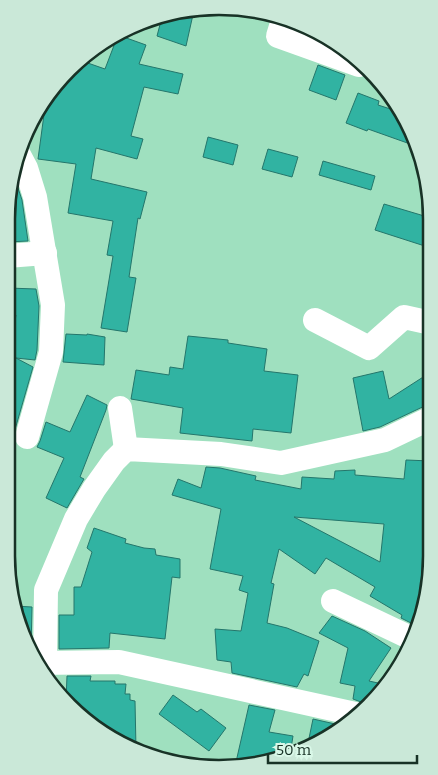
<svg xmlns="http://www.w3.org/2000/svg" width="438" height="775" font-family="Bitter,serif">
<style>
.building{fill:#31b3a2;stroke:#24766b;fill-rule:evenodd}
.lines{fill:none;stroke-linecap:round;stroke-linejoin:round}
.minor{stroke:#fff;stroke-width:24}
.rim{fill:none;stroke:#183226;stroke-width:2.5}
</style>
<rect width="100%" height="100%" fill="#9fe0bf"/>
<g class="building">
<path d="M177,10h17l-8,36 -29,-10 5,-19z"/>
<path d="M118,35l28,10 -7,19 44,10 -5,20 -34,-7 -13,49 12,3 -6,20 -41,-11 -5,31 56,13 -7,27 -2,-1 -9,59 7,1 -9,54 -26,-4 12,-72 -6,-1 6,-34 -45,-8 8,-49 -38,-5 7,-52 -5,-2 2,-4 40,-40 23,8z"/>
<path d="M318,65l27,10 -9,25 -27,-10z"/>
<path d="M358,93l21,8 -1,4 25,8 10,32 -45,-16 -1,2 -21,-8z"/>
<path d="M208,137l30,8 -5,20 -30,-8z"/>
<path d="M268,149l30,8 -6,20 -30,-8z"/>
<path d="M323,161l52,15 -4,14 -52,-15z"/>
<path d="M13,173l9,27 6,41 -21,1v-37z"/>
<path d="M384,204l47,14v30l-56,-18z"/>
<path d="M8,288l28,1 3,17 -2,44 -2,10 -19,-2 17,9 -19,66 1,9 -4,12 -5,-1v-75l10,-63h-9z"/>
<path d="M66,334l21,1v-1l18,3 -1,28 -41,-3z"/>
<path d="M188,336l40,4v3l39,6 -3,22 34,4 -7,58 -38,-4 -1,12 -72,-8 3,-25 -52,-9 5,-29 33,5 1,-8 13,2z"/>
<path d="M383,371l6,28 42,-27v31l-51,24 -17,4 -10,-53z"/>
<path d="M87,395l20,10 -1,5 -26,67 4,2 -17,29 -21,-10 18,-40 -27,-11 3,-6 6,-19 24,10z"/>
<path d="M406,460l25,1v109l-12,57 -18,-9 1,-3 -32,-19 5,-9 -49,-29 -11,16 -36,-25 -8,34 3,1 -7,39 20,5 32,13 -11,35 -4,-2 -7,13 -65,-14 -1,-11 -14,-2 -2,-31 26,2 7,-38 -9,-3 4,-14 -33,-7 11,-60 -49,-14 6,-16 23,9 5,-21 14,1 36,8 -1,4 46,9 1,-12 32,2 1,-8 20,-1v5l49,4zM294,517l90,7 -4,38z"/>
<path d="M94,528l32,11 -1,4 19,5 11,1 1,6 24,4v19l-8,-1 -7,62 -55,-6 -1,15 -50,1v-34h15v-28h7l11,-35 -5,-4z"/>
<path d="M14,606l18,1 -1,43 -14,-26z"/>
<path d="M332,616l33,15 26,17 -22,33 18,4 -18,20 -16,-6 2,-13 -15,-3 8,-35 -29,-15z"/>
<path d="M67,676h24l-1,5h25v3h11l-1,10h5v6l5,1 1,48 -35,-16 -35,-33z"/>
<path d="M173,695l24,17 4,-3 25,19 -17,23 -50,-37z"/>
<path d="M249,705l26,5 -6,22 24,4 -3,19 -41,10 -13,-3z"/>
<path d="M313,719l31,7 -37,22z"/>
</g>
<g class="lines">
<g class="minor">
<path d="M283,20l-5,16 81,29"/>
<path d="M17,151l9,17 9,29 18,108 -2,47 -24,85"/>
<path d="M7,256l38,-3"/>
<path d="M315,320l54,28 35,-31 27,6"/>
<path d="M120,408l6,41"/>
<path d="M333,601l80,38"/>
<path d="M45,662l1,-72 30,-71 18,-30 20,-28 12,-12 95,5 60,9 104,-23 46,-22"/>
<path d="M38,663l81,-1 241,53"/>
</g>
</g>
<path d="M0 0H438V775H0ZM219 15H219A204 204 0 0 1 423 219V556A204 204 0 0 1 219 760H219A204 204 0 0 1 15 556V219A204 204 0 0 1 219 15Z" fill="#cae8d8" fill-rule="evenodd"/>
<path class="rim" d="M219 15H219A204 204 0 0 1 423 219V556A204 204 0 0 1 219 760H219A204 204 0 0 1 15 556V219A204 204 0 0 1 219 15Z"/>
<path d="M268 755v8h149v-8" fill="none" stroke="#183226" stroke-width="2.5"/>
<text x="276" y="755" font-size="15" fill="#183226" stroke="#d9f8e8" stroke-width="4" paint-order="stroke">50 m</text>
</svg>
